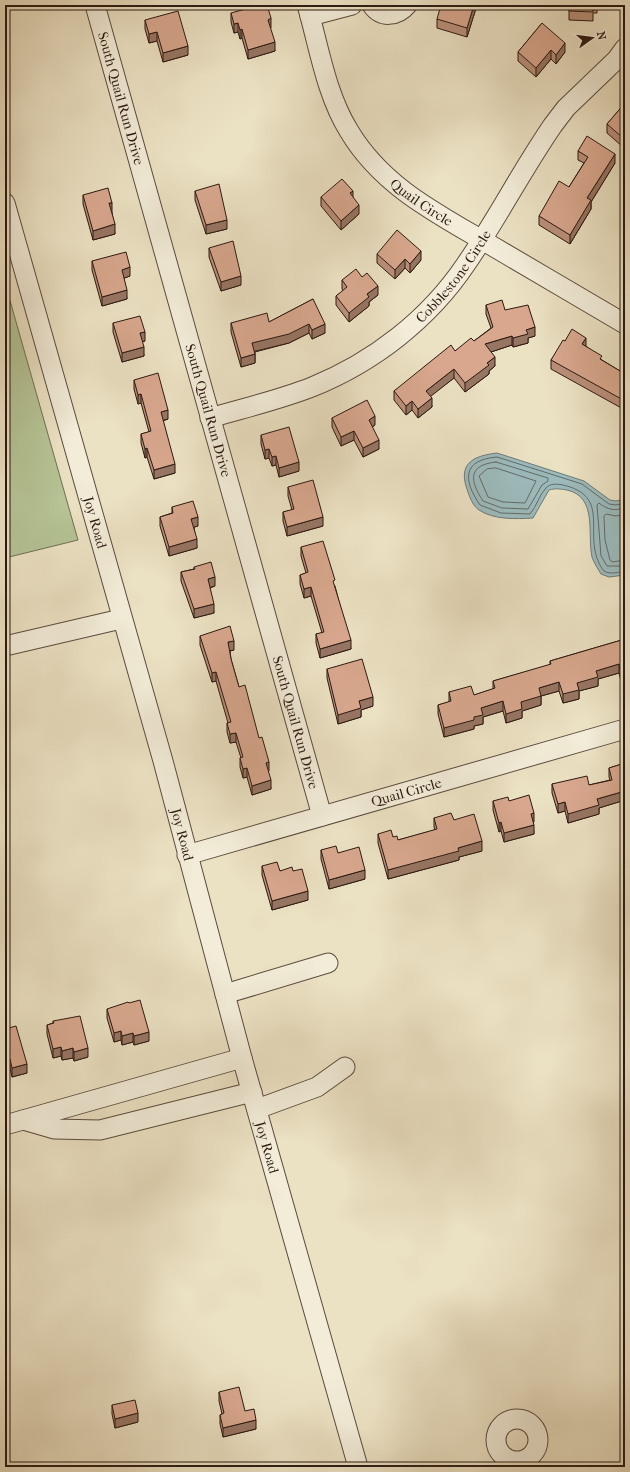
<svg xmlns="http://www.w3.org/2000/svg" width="630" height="1472" font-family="'IM FELL French Canon',serif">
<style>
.green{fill:#b5c395;stroke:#706e53}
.water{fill:#9cbbbd;stroke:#6f7a78}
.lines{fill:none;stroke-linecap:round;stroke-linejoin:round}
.shore{stroke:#646a67;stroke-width:1}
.minor-casing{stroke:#5b4b3e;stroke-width:21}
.minor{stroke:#f2ecd8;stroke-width:19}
.wall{fill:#ba907a;stroke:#2b1911}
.shaded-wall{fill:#977563;stroke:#2b1911}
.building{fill:#d8a78e;stroke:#2b1911}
.labels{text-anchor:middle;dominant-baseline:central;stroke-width:3;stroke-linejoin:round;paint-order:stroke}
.street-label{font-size:14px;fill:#2b1911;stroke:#f2ecd8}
</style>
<rect width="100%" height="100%" fill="#ebe1c3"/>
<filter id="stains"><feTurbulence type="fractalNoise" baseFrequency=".005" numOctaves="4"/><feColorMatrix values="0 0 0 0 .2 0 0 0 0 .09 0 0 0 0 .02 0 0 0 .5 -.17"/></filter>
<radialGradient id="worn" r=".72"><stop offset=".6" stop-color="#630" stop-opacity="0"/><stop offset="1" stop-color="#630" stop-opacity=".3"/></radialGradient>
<path class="green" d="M5,283l73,257 -73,18z"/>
<path class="water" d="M497,453l87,28 26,19 6,1 9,-2v76l-16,2 -8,-3c-3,-5 -7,-11 -9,-17 -5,-23 6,-60 -25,-67 -7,-1 -11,-2 -18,0l-16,28c-17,1 -39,2 -54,-8 -6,-4 -9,-12 -11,-18 -11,-28 4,-36 29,-39z"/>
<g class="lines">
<g class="shore">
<path d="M496,462l52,16v3l-6,4 -14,24 -26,-1 -19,-7c-13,-20 -16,-36 13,-39z"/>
<path d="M496,468l40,13 -11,22 -22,-1 -15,-5 -9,-21 8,-7z"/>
<path d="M625,503l-9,2 -7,-1 -27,-20 -85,-27c-35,3 -34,23 -17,48l21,8 29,1c7,-8 9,-19 16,-26 4,-5 12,-4 17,-3 48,11 21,47 36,78 1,2 3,6 5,8 6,4 15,1 21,0"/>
<path d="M625,508c-11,3 -17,2 -26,-5l-2,2 4,51 6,10h18"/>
<path d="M625,514l-9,2 -10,-2 -2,2 1,24 5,20 2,2 13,-2"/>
</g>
<g class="minor-casing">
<g id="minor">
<path id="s1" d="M95,5l227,811"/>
<path id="s2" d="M307,5c12,42 19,89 42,126 34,57 91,84 145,116 44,26 87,51 131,77"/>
<path d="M372,5c9,13 25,12 35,0"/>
<path d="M310,16l42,-11"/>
<path id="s3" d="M5,203l158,558 79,297 116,409"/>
<path id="s4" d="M210,418c34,-10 69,-18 102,-31 62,-25 117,-68 154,-123 31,-45 56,-94 87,-139l13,-17 51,-49 8,-11"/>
<path d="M5,646l116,-27"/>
<path id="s5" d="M187,855l438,-126"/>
<path d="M225,994l103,-31"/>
<path d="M242,1058l-219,62 31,9 46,1 152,-38"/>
<path d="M257,1109l60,-22 28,-20"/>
<path d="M5,1125l18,-5"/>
<circle cx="517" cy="1440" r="21"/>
</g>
</g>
<use href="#minor" class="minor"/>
</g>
<g class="wall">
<path d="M477,5l-10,32 -30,-9v-9z"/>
<path d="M569,5h28v8h-4v8l-24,-1z"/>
<path d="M231,13l40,15h-1l5,23 -27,8 -6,-21 -2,1 -2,-7 -4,1 -3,-11z"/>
<path d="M145,20l43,35 -25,7 -6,-21 -8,2 -4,-14z"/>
<path d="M542,23l23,29 -9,12 -5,-5 -15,18 -18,-16v-9z"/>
<path d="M625,103v41l-2,3 -16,-14v-9z"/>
<path d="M578,151l37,12 -24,39v7l-21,35 -31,-19v-9l30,-29 15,-24 -6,-3z"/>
<path d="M195,191l32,38 -21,5 -11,-34z"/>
<path d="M83,195l29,17 3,22 -22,6 -10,-36z"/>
<path d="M321,197l38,17 -18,16 -20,-24z"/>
<path d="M209,248l32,37 -20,6 -12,-34z"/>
<path d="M377,254l44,6 -11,13 -5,-5 -10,11 -18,-16z"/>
<path d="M92,261l38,15 -6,2 3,21 -25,7 -10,-36z"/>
<path d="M342,280l36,15 -9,7v4l-20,16 -13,-17v-9l7,-5 -1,-2z"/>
<path d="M313,299l12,34 -13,6 -3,-6 -20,10 -34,9v11l-14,4 -10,-35v-9l38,-1z"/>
<path d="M486,305l19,5 30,26 -7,2v5l-15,4 -1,-2 -21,7 4,14 -6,5v3l-24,18 -11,-14 -24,18 2,11 -14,11 -6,-8 -6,5 -12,-15v-9l61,-40 19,-10 17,-13 -5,-14z"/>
<path d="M113,323l32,18 -3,1 2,14 -22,6 -9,-30z"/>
<path d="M565,341l21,5 16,14 23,14v36l-74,-41v-9z"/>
<path d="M134,380l34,39 -5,2 12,52 -21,6 -7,-22 -2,1 -4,-15v-9l8,-2 -8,-29 -3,1 -4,-15z"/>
<path d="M332,418l43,7 -3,2 7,22 -16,8 -9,-17 -13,6 -9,-19z"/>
<path d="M261,435l38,36 -20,6 -3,-12 -4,1 -3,-8 -4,1 -4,-15z"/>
<path d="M288,487l35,39 -36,10 -4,-15v-9l9,-2 -4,-14z"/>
<path d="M172,507l26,19 -4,1 3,21 -28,8 -9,-30v-9l12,-4z"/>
<path d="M301,547l34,39 16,63 -31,9 -4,-15v-9l6,-1 -11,-37 -7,2 -4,-14v-9l6,-2 -5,-17z"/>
<path d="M194,567l21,19 -5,2 4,25 -20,5 -13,-37v-9l13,-3z"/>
<path d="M200,636l34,14 -4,1 1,8 8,28 30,84h-1l3,18 -19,6 -5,-18 -4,1 -3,-11v-9h1l-5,-16 -6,1 -3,-11v-9h1l-12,-42 -4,1 -12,-37z"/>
<path d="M625,639v45l-3,1 -3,-12 -21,6v7l-19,5v8l-16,4 -4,-12 -18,5v9l-19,6v7l-16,5 -3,-12 -20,6v7l-9,2v3l-30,8 -6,-23v-9l11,-3v-10l25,3 19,-6v-8l57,-16v-4z"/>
<path d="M327,669l46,37 -12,4v7l-23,7 -11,-46z"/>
<path d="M625,763v37l-26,8v6l-31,9 -3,-12 -7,2 -6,-20v-9l37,1 21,-5 -1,-3v-9z"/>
<path d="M493,801h16l25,21h-1l1,12 -30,8 -3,-11 -2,1 -6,-22z"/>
<path d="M434,818l20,2 28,31 -23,6v3l-71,19 -10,-36v-9l15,3 5,3 37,-10 -1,-3z"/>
<path d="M321,850l17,3 27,26 -36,10 -8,-30z"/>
<path d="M262,866l18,5h13l15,29 -36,10 -10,-35z"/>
<path d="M107,1009l42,32 -15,4 -1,-3 -11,3 -1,-5 -7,2 -7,-24z"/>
<path d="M53,1021l35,36 -14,4 -1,-3 -11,2 -1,-4 -8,2 -6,-24v-9l6,-2z"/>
<path d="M5,1029l22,44 -15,4 -2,-9 -5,1z"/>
<path d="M219,1392l26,19 11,18 -33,8 -3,-13v-9l2,-1 -3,-13z"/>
<path d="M112,1405l26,17 -23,6 -3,-14z"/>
</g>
<g class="shaded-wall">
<path d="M474,5h3l-10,32v-9z"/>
<path d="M271,18v10l-3,1v-9z"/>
<path d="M238,23v9l-4,1v-9z"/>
<path d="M242,29v9l-2,1v-9z"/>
<path d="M157,32v9l-8,2v-9z"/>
<path d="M275,42v9l-27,8v-9z"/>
<path d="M565,43v9l-9,12v-9z"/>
<path d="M188,46v9l-25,7v-9z"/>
<path d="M551,50v9l-15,18v-9z"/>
<path d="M625,135v9l-2,3v-9z"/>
<path d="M615,154v9l-24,39v7l-21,35v-9l17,-37z"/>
<path d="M353,191v9l-3,-7z"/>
<rect x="109" y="203" width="3" height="9"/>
<path d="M359,205v9l-18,16v-9z"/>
<path d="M227,220v9l-21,5v-9z"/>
<path d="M115,224v10l-22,6v-9z"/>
<path d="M421,251v9l-11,13v-9z"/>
<path d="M405,259v9l-10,11v-9z"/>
<path d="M130,267v9l-8,3v-9z"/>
<path d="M241,276v9l-20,6v-9z"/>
<path d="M378,286v9l-9,7v4l-20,16v-9l18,-19z"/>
<path d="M127,290v9l-25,7v-9z"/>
<path d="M309,324v9l-20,10 -37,9v-9z"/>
<path d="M325,324v9l-13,6v-9z"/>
<path d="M535,327v9l-7,2v5l-15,4v-9l13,-8z"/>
<path d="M145,332v9l-5,1v-9z"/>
<path d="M512,336v9l-27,9v-10z"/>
<path d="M586,338v9l-4,-3z"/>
<path d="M144,347v9l-22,6v-9z"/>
<path d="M255,354v9l-14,4v-9z"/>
<path d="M495,357v9l-6,5v3l-24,18v-9l22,-20z"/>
<path d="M454,369v9l-28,22v-9z"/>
<path d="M141,394v9l-3,1v-9z"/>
<path d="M432,398v9l-14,11v-9z"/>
<path d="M412,401v9l-6,5v-9z"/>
<path d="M168,410v9l-7,2v-9z"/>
<path d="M375,416v9l-6,4v-9z"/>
<path d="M354,431v9l-13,6v-9z"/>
<path d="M379,440v9l-16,8v-9z"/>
<path d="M147,448v9l-2,1v-9z"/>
<path d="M269,449v9l-4,1v-9z"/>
<path d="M276,456v9l-4,1v-9z"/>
<path d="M299,462v9l-20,6v-9z"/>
<path d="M175,464v9l-21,6v-9z"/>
<path d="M198,517v9l-7,2v-9z"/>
<path d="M323,517v9l-36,10v-9z"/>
<path d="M197,539v9l-28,8v-9z"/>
<path d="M215,577v9l-7,2v-9z"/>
<path d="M311,587v9l-7,2v-9z"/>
<path d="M214,604v9l-20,5v-9z"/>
<path d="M351,640v9l-31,9v-9z"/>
<path d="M234,641v9l-6,1v-9z"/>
<path d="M619,664v9l-21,6v7l-19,5v8l-16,4v-9l14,-11 19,-12z"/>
<path d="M216,672v9l-4,1v-9z"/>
<path d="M625,675v9l-3,1v-9z"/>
<path d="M559,682v9l-18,5v9l-19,6v7l-16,5v-9l33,-26z"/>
<path d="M373,697v9l-12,4v7l-23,7v-9l21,-14z"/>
<path d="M503,701v10l-20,6v7l-9,2v3l-30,8v-9l30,-11 7,-9z"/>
<path d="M236,733v9l-6,1v-9z"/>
<path d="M269,762v9l-3,1v-9z"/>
<path d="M247,768v9l-4,1v-9z"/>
<path d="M271,780v9l-19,6v-9z"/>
<path d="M625,791v9l-26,8v6l-31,9v-9l29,-15z"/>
<path d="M565,802v9l-7,2v-9z"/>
<path d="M534,813v9l-3,1v-9z"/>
<path d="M501,822v9l-2,1v-9z"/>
<path d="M534,825v9l-30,8v-9z"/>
<path d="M482,841v10l-23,6v3l-71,19v-9l70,-22z"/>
<path d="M365,870v9l-36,10v-9z"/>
<path d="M308,891v9l-36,10v-9z"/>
<path d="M121,1031v9l-7,2v-9z"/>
<path d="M149,1032v9l-15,4v-9z"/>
<path d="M133,1033v9l-11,3v-9z"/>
<path d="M61,1047v9l-8,2v-9z"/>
<path d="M73,1048v10l-11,2v-9z"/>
<path d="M88,1048v9l-14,4v-9z"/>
<path d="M10,1059v9l-5,1v-9z"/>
<path d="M27,1064v9l-15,4v-9z"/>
<path d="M138,1413v9l-23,6v-9z"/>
<path d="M256,1420v9l-33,8v-9z"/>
</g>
<g class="building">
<path d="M260,5h7l4,13 -3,2 7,22 -27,8 -6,-21 -2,1 -2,-7 -4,1 -3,-11z"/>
<path d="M441,5h33l-7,23 -30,-9z"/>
<path d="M569,5h24v7l-24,-1z"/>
<path d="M178,11l10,35 -25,7 -6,-21 -8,2 -4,-14z"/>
<path d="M542,23l23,20 -9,12 -5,-5 -15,18 -18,-16z"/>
<path d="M625,103v32l-2,3 -16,-14z"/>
<path d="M587,136l28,18 -28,44 4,2 -21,35 -31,-19 20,-35 10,6 19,-30 -10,-6z"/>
<path d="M342,179l11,12 -3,2 9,12 -18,16 -20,-24z"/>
<path d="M219,184l8,36 -21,5 -11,-34z"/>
<path d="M108,188l4,15h-3l6,21 -22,7 -10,-36z"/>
<path d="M397,230l24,21 -11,13 -5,-5 -10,11 -18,-16z"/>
<path d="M233,241l8,35 -20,6 -12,-34z"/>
<path d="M126,252l4,15 -8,3 5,20 -25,7 -10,-36z"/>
<path d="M356,269l6,8 5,-4 11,13 -11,8 2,3 -20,16 -13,-17 11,-9 -5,-7z"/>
<path d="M313,299l12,25 -13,6 -3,-6 -20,10 -37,9 3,11 -14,4 -10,-35 36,-10 2,9z"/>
<path d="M502,300l3,10 23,-5 7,22 -9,3 2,4 -15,4 -1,-2 -27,8 10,13 -8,6 2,2 -24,18 -11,-14 -28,22 6,7 -14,11 -6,-8 -6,5 -12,-15 57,-46 4,6 16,-13 3,3 19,-14 -7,-22z"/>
<path d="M140,316l5,16 -5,1 4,14 -22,6 -9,-30z"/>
<path d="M572,329l14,9 -4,6 20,12 -2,3 25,15v27l-74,-41 12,-20 2,1z"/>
<path d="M158,373l10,37 -7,2 14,52 -21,6 -7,-22 -2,1 -4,-15 10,-3 -10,-37 -3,1 -4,-15z"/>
<path d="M367,400l8,16 -6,4 10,20 -16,8 -9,-17 -13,6 -9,-19z"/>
<path d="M289,427l10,35 -20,6 -3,-12 -4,1 -3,-8 -4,1 -4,-15z"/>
<path d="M313,480l10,37 -36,10 -4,-15 11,-3 -6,-22z"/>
<path d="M193,501l5,16 -7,2 6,20 -28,8 -9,-30 13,-4 -1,-6z"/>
<path d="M323,541l12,39 -2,1 18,59 -31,9 -4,-15 8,-2 -13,-45 -7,2 -4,-14 8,-3 -7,-25z"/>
<path d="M211,562l4,15 -7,2 6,25 -20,5 -13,-37 14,-3 -1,-2z"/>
<path d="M230,626l4,15 -6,1 3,17 8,28 6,-2 14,53 3,-1 7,25 -3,1 5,17 -19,6 -5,-18 -4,1 -3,-11 3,-1 -7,-24 -6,1 -3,-11 4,-1 -15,-50 -4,1 -12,-37z"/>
<path d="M625,639v36l-3,1 -3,-12 -23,7 2,6 -21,6 2,7 -16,4 -4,-12 -20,6 2,8 -20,6 1,7 -16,5 -3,-13 -22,7 2,7 -9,2v3l-30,8 -6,-23 13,-4 -2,-9 22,-6 3,9 21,-7 -2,-7 58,-17 -1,-3z"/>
<path d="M362,659l11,38 -14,4 2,7 -23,7 -11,-46z"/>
<path d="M625,763v28l-28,8 2,6 -31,9 -3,-12 -7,2 -6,-20 35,-8 2,9 23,-5 -3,-12z"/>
<path d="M529,795l5,18 -3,1 3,11 -30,8 -3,-11 -2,1 -6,-22 15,-4 1,4z"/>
<path d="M451,813l3,7 20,-6 8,27 -24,7 1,3 -71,19 -10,-36 13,-4 2,7 4,-1 1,4 39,-11 -3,-11z"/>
<path d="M336,846l2,7 21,-6 6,23 -36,10 -8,-30z"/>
<path d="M277,862l3,9 12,-4 1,4 9,-2 6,22 -36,10 -10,-35z"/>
<path d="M140,1000l9,32 -15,4 -1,-3 -11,3 -1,-5 -7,2 -7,-24 21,-7 1,1z"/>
<path d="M80,1016l8,32 -14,4 -1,-4 -11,3 -1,-4 -8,2 -6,-24 7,-2 -1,-2z"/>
<path d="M16,1026l11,38 -15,4 -2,-9 -5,1v-31z"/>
<path d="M239,1387l6,24 9,-2 2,11 -33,8 -3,-13 4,-2 -5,-21z"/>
<path d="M135,1400l3,13 -23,6 -3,-14z"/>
</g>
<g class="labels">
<g class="street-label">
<text stroke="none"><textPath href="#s1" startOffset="97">South Quail Run Drive</textPath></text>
<text stroke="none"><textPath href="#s2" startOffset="236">Quail Circle</textPath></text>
<text stroke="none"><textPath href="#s4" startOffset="289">Cobblestone Circle</textPath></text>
<text stroke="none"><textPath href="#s1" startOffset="421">South Quail Run Drive</textPath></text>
<text stroke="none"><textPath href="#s3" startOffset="332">Joy Road</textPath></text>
<text stroke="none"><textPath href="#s1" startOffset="745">South Quail Run Drive</textPath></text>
<text stroke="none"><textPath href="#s5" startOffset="228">Quail Circle</textPath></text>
<text stroke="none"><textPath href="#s3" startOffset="656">Joy Road</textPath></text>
<text stroke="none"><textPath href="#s3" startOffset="980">Joy Road</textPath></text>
</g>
</g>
<rect width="630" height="1472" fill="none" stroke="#ebe1c3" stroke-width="20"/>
<rect x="6" y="6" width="618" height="1460" fill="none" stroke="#2b1911" stroke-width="2"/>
<rect x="10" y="10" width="610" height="1452" fill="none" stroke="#2b1911"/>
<g transform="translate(592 38) rotate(76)" stroke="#f2ecd8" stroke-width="3" paint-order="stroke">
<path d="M0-3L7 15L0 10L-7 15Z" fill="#2b1911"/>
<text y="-6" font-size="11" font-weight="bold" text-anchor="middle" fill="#2b1911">N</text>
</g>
<rect width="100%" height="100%" filter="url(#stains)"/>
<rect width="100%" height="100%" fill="url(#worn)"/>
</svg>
